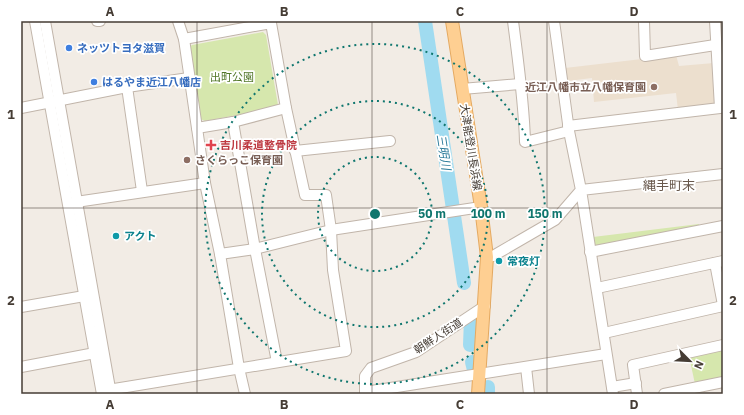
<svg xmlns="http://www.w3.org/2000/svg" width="744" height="415" font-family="'IBM Plex Sans','Noto Sans JP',sans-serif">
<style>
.education{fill:#ecdfce}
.green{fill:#d6e7ad}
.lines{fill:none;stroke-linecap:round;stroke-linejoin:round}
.river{stroke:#a0dbf0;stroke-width:14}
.minor-casing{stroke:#c1b5aa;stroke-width:12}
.major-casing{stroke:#e4a961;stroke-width:14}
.minor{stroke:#fff;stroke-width:10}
.major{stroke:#fecf92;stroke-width:12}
.grid{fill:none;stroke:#453c34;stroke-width:1;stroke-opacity:0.55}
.ring{fill:none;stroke:#0f766e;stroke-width:2;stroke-dasharray:2 4}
.shop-dot{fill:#3f7fe0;stroke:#fff;stroke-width:1.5}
.education-dot{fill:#8d6e63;stroke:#fff;stroke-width:1.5}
.health-dot{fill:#e0444e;stroke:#fff;stroke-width:1.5}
.culture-dot{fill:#0f9aa8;stroke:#fff;stroke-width:1.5}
.labels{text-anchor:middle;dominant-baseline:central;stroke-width:3.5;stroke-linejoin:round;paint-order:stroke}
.shop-label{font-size:11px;font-weight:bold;fill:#366cbe;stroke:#fff;text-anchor:start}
.park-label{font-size:11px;fill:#517628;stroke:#fff}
.education-label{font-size:11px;font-weight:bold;fill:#785e54;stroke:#fff;text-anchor:end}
.health-label{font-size:11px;font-weight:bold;fill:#be3a42;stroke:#fff;text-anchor:start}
.street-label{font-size:11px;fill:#453c34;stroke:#fff}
.culture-label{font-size:11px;font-weight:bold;fill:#0d838f;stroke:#fff;text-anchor:start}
.water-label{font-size:12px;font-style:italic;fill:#2a7a99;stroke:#fff}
.quarter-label{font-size:13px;fill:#68584c;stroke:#fff}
.centre{fill:#0f766e;stroke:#fff;stroke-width:2}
.ring-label{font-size:12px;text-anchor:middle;font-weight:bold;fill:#0f766e;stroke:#fff;stroke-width:3.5;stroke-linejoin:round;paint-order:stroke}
.neatline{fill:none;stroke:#453c34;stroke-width:1.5}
.grid-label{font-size:13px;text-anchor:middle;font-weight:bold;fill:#453c34}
</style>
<rect width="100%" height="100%" fill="#f2ece5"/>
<path class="education" d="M676,55l3,11 35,-3 4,38 -4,5 -36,4 -2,-17 -82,9 -2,-24 -24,3 -3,-13z"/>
<g class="green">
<path d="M263,32l3,3 12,70 -4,3 -69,13 -7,-3 -11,-69 5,-4z"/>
<path d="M699,224v2l-102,21 -3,-2 -1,-8z"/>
<path d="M723,349v29l-28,6 -6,-28z"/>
</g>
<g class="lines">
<g class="river">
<path d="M425,21l39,262"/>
<path d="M470,345l1,-26"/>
<path d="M472,362l2,8"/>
<path d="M488,394v-7"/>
</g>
<g class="minor-casing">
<g id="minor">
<path d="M35,21l67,373"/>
<path d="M45,21l66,373"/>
<path d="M97,21h3"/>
<path d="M178,21l6,18 21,144 15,71 19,114 6,26"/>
<path d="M513,21c5,40 11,80 12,121l44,-11"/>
<path d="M644,21l1,35 70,-11"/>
<path d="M127,87l15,104"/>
<path d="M462,89l58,-5"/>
<path d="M21,108l106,-21 62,-9"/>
<path d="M233,122l22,127 22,113"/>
<path d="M568,126l152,-18 -5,-87"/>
<path d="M197,128l36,-6 53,-14"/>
<path d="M295,151l95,-10"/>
<path d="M76,202l129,-19"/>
<path d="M590,252l133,-26"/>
<path d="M220,254l35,-5 76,-19 150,-23"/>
<path d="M487,257l6,-1 62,-36 26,-30 -12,-59 -15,-110"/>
<path d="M715,263l8,42"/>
<path d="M597,288l126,-27"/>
<path d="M21,307l69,-12"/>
<path d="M604,333l119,-27"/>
<path d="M21,367l74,-14"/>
<path d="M526,367l3,27"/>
<path d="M612,387l24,-4"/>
<path d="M102,391l244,-40 -13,-81 -2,-40 -5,-35h-21l-19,-87 -15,-85 -87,16"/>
<path d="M365,392l241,-38"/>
<path d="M365,394v-18l6,-8 45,-16 69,-46"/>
<path d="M613,394l-32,-204 142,-16"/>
<path d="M637,394l-4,-29 90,-20"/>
<path d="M664,394l59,-12"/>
</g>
</g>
<g class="major-casing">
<path id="major" d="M452,21l29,186 6,50 -9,137"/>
</g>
<use href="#minor" class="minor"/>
<use href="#major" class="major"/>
</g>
<path class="grid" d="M197,21v373M372,21v373M547,21v373M21,208h702"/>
<g class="ring">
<circle cx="375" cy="214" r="57"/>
<circle cx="375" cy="214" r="113"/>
<circle cx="375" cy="214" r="170"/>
</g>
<g class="shop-dot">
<circle cx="69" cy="48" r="4"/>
<circle cx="94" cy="82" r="4"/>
</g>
<g class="education-dot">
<circle cx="654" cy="87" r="4"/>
<circle cx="187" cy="160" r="4"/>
</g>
<path class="health-dot" d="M209 139h4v4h4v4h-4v4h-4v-4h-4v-4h4z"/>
<g class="culture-dot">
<circle cx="116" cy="236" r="4"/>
<circle cx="499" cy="261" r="4"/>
</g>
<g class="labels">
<g class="shop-label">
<text x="77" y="48">ネッツトヨタ滋賀</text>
<text x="102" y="82">はるやま近江八幡店</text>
</g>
<g class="park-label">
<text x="232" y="77">出町公園</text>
</g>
<g class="education-label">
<text x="646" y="87">近江八幡市立八幡保育園</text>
<text x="195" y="160" text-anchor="start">さくらっこ保育園</text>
</g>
<g class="health-label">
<text x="220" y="145">吉川柔道整骨院</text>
</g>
<g class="street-label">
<text transform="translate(471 147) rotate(81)">大津能登川長浜線</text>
<text transform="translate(438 336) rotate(-33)">朝鮮人街道</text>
</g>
<g class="culture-label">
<text x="124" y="236">アクト</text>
<text x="507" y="261">常夜灯</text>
</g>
<g class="water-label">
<text transform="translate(444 152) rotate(81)">三明川</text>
</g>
<g class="quarter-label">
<text x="669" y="185">縄手町末</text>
</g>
</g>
<circle cx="375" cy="214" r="6" class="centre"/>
<g class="ring-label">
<text x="432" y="218">50 m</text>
<text x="488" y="218">100 m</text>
<text x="545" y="218">150 m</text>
</g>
<rect width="744" height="415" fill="none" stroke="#ffffff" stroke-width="44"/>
<g transform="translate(690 361) rotate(114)" stroke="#ffffff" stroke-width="3" paint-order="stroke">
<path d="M0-3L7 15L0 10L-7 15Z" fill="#453c34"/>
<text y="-6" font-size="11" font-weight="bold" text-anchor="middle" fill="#453c34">N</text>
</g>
<rect x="22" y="22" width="700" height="371" class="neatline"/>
<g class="grid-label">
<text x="110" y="16">A</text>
<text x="284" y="16">B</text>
<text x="460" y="16">C</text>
<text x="634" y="16">D</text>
<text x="11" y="119">1</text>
<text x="733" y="119">1</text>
<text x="11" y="305">2</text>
<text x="733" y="305">2</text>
<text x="110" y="409">A</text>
<text x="284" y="409">B</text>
<text x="460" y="409">C</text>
<text x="634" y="409">D</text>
</g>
</svg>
